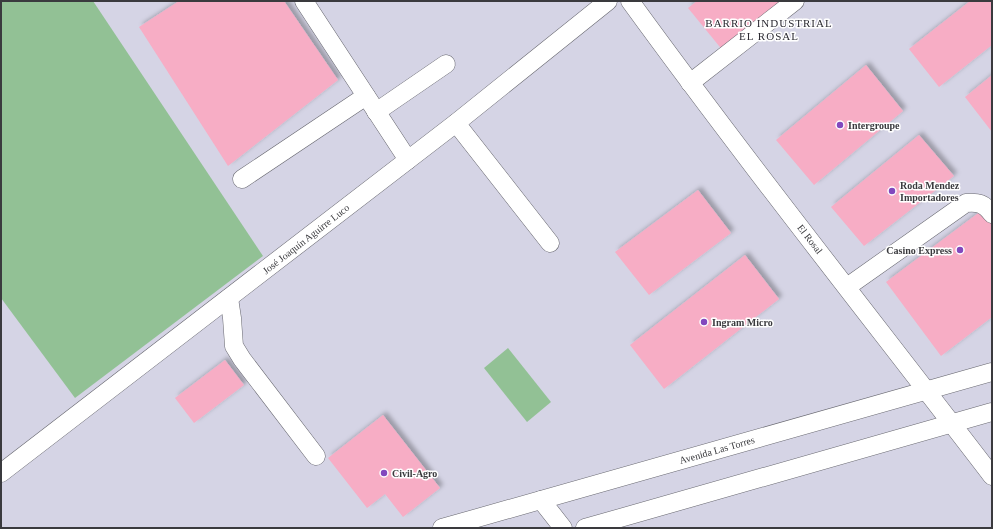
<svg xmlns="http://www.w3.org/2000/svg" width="993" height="529" font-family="'Times New Roman',serif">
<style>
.built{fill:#d5d4e5}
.green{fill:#92c195}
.building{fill:#f7adc5;filter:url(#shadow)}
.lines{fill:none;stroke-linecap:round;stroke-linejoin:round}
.minor-casing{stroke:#67676f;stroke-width:19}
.minor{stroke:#fff;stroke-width:18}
.poi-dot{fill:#8248be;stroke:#fff;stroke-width:1.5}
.labels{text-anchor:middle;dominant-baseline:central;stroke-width:3;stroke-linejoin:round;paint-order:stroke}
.poi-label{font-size:10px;font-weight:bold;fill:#3a3a3e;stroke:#fff;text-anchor:start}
.street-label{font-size:10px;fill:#3a3a3e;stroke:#fff}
.neighbourhood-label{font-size:11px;letter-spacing:1px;fill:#2b2a32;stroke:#fff}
</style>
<defs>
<filter id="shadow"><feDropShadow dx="3.5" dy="-3.5" stdDeviation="2" flood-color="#0004"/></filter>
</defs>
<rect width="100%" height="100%" fill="#dfdee8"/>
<rect class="built" x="1" y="1" width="991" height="527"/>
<g class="green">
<path d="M1,1h92l170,255 -188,142 -74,-100z"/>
<path d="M508,348l43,54 -24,20 -43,-54z"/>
</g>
<g class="building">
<path d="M179,1h105l54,79 -110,86 -89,-139z"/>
<path d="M697,1h92l-65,51 -36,-44z"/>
<path d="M970,1h22v44l-53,42 -30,-38z"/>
<path d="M866,65l37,46 -89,74 -38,-45z"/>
<path d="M992,75v57l-27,-35z"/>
<path d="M919,135l35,41 -90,70 -33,-39z"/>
<path d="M698,190l33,43 -82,62 -34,-43z"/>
<path d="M985,208l7,9v100l-51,39 -55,-74z"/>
<path d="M745,255l34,44 -115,90 -34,-44z"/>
<path d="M225,360l19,25 -50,38 -19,-25z"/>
<path d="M383,415l57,73 -37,29 -18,-23 -18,14 -39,-50z"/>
</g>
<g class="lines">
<g class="minor-casing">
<g id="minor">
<path d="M304,1l104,159"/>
<path d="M630,1c117,161 241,317 362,475"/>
<path d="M690,83l105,-82"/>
<path d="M376,112l70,-48"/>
<path d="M456,123l94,120"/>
<path d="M242,179l124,-83"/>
<path d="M847,287l119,-84c12,-1 18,0 26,11"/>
<path d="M229,298l3,20 2,28 8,13 74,97"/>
<path d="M1,473l455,-350 152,-122"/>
<path d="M541,500l22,28"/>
<path d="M442,528l550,-156"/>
<path d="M585,528l407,-116"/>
</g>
</g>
<use href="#minor" class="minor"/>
</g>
<g class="poi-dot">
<circle cx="840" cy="125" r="4"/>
<circle cx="892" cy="191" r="4"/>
<circle cx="960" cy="250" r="4"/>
<circle cx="704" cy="322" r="4"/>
<circle cx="384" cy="473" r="4"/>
</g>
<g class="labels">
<g class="poi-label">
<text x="848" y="125">Intergroupe</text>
<text x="900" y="185">Roda Mendez<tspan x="900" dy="12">Importadores</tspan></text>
<text x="952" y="250" text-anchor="end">Casino Express</text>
<text x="712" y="322">Ingram Micro</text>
<text x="392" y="473">Civil-Agro</text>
</g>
<g class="street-label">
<text transform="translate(306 239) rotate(-38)">José Joaquín Aguirre Luco</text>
<text transform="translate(810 239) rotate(52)">El Rosal</text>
<text transform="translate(717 450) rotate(-16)">Avenida Las Torres</text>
</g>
<g class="neighbourhood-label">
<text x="769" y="23">BARRIO INDUSTRIAL<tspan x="769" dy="13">EL ROSAL</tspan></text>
</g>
</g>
<rect width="993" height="529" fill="none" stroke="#3a3a3e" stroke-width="4"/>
</svg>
